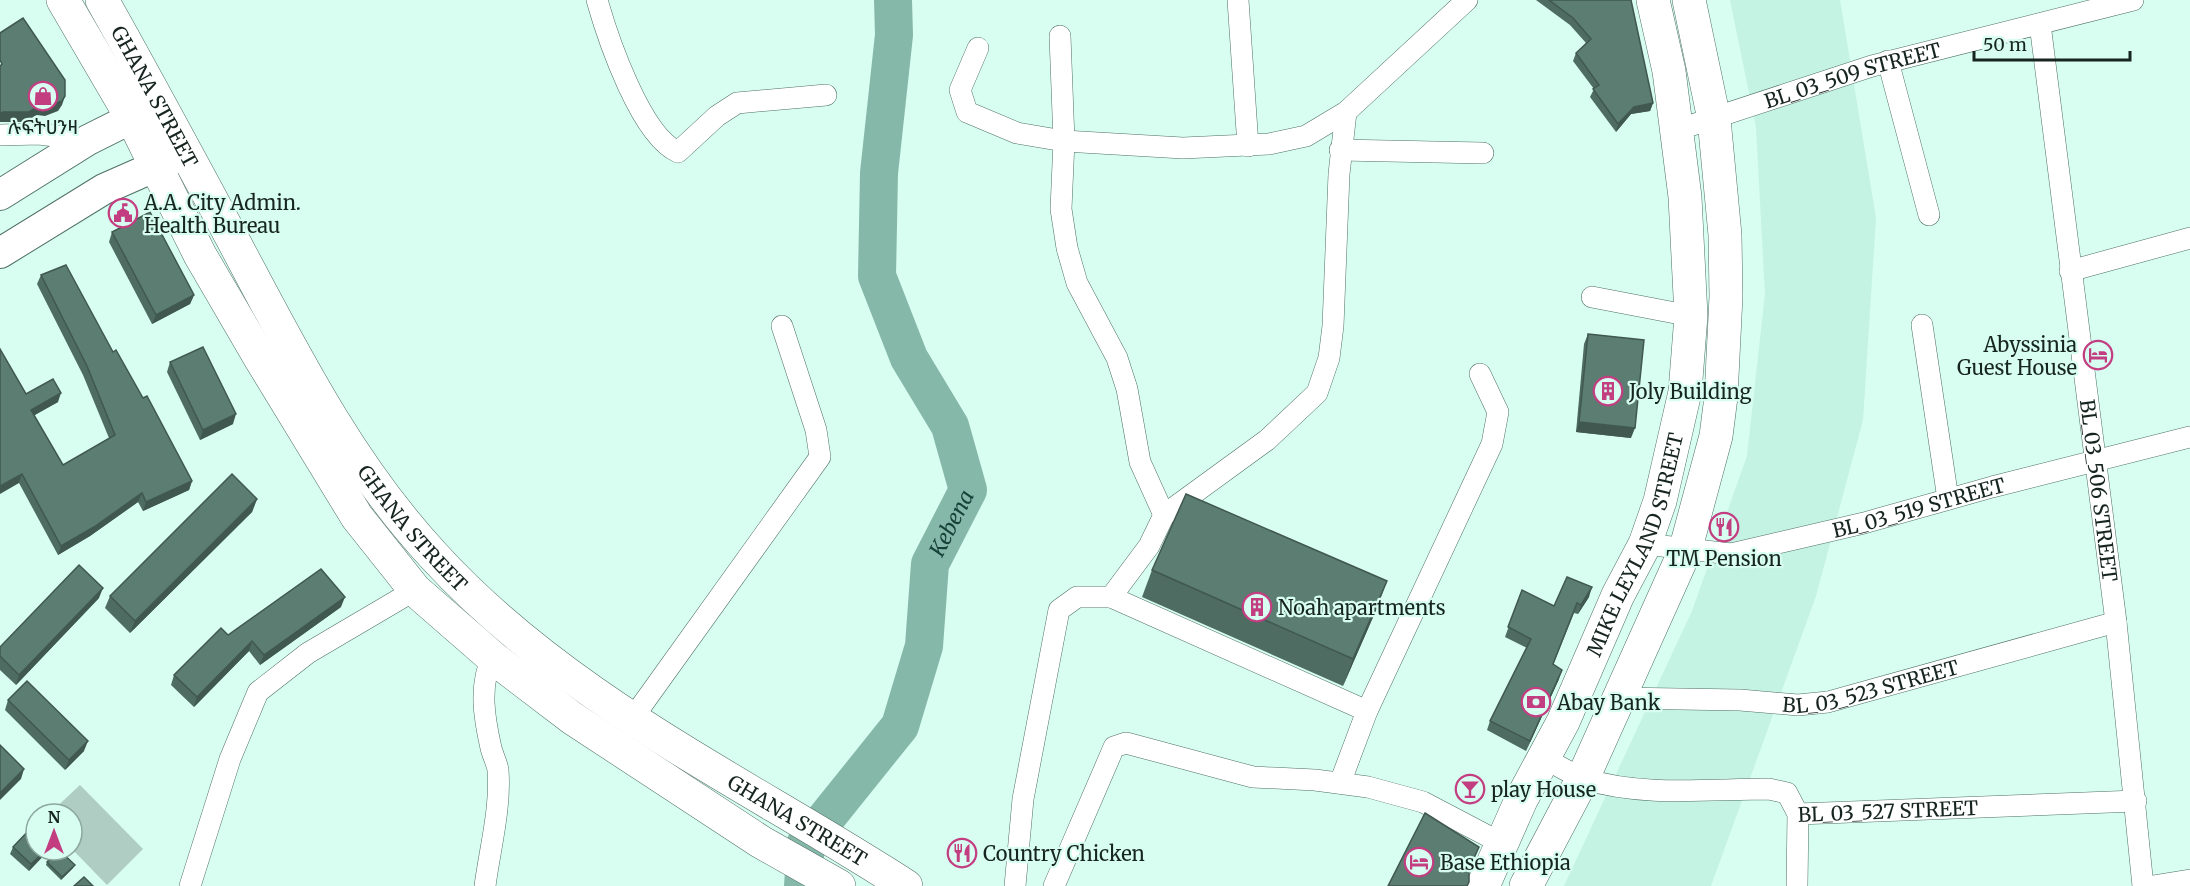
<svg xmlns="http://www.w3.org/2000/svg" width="2190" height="886" font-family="Merriweather,'Noto Sans Ethiopic',serif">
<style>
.built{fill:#c4f2e3}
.green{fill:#afcdc3}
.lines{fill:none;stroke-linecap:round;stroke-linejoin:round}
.river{stroke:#86b8a9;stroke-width:38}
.minor-casing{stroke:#4f7066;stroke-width:22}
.secondary-casing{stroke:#4f7066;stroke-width:32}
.primary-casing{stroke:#4f7066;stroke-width:34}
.minor{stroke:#fff;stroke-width:21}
.secondary{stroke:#fff;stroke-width:30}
.primary{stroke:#fff;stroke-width:33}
.wall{fill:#4e6c62}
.shaded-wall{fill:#405850}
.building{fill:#5b7d72;stroke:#405850;stroke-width:1.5}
.labels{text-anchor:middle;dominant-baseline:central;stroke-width:4.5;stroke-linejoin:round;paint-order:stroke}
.street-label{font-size:20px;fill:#172521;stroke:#d8fdf1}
.poi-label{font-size:20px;fill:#172521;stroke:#d8fdf1;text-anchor:start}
.water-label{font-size:21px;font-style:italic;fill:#164237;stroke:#d8fdf1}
</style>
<rect width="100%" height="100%" fill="#d8fdf1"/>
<path class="built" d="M1730,0h110l36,218 -13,202 -47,176 -105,290h-147l128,-275 55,-155 18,-162 -9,-167z"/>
<path class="green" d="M80,785l63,64 -36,36 -35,-36v-35h-23z"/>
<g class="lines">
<path class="river" id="s1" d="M803,886l3,-43 94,-117 24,-80 6,-82 38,-74 -18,-64 -41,-68 -32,-82 2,-103 15,-138 -1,-35"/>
<g class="minor-casing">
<g id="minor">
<path d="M597,0c11,39 44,136 81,152l39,-36 20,-13 89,-8"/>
<path d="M1238,0l10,146"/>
<path id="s2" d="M2040,24l76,598 27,264"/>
<path d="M1060,36l4,105 -3,68 6,39 10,35 40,75 10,31 13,73 24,53"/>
<path d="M978,48l-18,42 7,22 50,21 47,8 119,7 86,-4 37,-8 40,-24 121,-112"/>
<path d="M1888,61l41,154"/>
<path id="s3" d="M1677,130l195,-64 261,-66"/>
<path d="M0,135l39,-1 49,6"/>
<path d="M1340,150l143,3"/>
<path d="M2070,271l120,-33"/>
<path d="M1592,297l99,19"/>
<path d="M1922,325l26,174"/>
<path id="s4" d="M1645,544l86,10 133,-31 128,-36 198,-50"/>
<path d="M1111,597l256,114"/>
<path id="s5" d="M1619,698l121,2 58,5 30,-3 288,-80"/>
<path d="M632,719l188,-262 -4,-27 -34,-104"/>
<path d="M1544,758c13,7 27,16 41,21 57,18 124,10 184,10l18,4 11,21 -1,72"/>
<path d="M1340,783l27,-72 125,-267 6,-32 -18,-38"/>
<path id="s6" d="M1798,814l338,-13"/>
<path d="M190,886l40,-127 28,-67 50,-39 107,-63"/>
<path d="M485,886c5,-38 16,-78 13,-116 -1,-7 -5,-14 -7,-22 -7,-31 -12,-61 1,-91"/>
<path d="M1015,886l8,-87 36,-189 18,-13h34l38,-51 15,-31 103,-75 50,-47 12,-35 4,-32 6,-152 7,-62"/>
<path d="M1054,886l60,-139 12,-4 127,34 62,3 53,7 55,15 78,41"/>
<path d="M2153,886l37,-6"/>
</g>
</g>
<g class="secondary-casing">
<g id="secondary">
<path d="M0,195l88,-55 66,-33"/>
<path d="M0,253l104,-64 75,-33"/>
</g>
</g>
<g class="primary-casing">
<g id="primary">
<path d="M63,0l69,118 68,137 60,103 97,159 58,73 77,67 80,61 189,124 78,44"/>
<path id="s7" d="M102,0c44,78 87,158 130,238 59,111 115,224 201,317 131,144 312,227 473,331"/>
<path id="s8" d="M1483,886l38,-86 42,-78 55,-127 27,-51 15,-43 25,-109 6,-76 -6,-119 -16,-126 -16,-71"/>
<path d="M1526,886l57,-108 102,-227 31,-115 5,-39 5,-101 -1,-61 -11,-116 -25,-119"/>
</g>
</g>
<use href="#minor" class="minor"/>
<use href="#secondary" class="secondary"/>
<use href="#primary" class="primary"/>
</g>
<g class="wall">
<path d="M1536,0h95l22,103 -3,8 -19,3 -15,18 -26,-35 4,-8 -21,-28 3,-8 10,-10 -16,-18z"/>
<path d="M112,232l82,63 -4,9 -38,20 -43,-82z"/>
<path d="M41,275l72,77 79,129 -3,9 -46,21 -5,-9 -48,34 -32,19 -39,-72 7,-89 32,8 -24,13 29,50 46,-27 -26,-63 -46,-91z"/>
<path d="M1588,334l43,104 -55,-6 8,-88z"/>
<path d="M170,362l63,62 -33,16 -33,-68z"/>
<path d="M257,499l-5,13 -122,121 -25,-25 5,-12z"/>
<path d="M1152,570l225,38 -34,78 -201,-89z"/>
<path d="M1522,590l32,16 35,-9 -11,17 -4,-1 -21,52 6,14 -33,72 -39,-21 3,-9 37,-73 -22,-11z"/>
<path d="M99,598l-83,87 -16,-15v-23z"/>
<path d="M341,607l-81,58 -11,-14 -55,56 -23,-22 3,-10 54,-40z"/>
<path d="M8,700l76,51 -19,19 -60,-60z"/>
<path d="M13,847l23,3h13l-20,21 -19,-17z"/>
<path d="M47,862l26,6 -12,12 -15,-15z"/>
</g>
<g class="shaded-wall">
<path d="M65,96l-3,9 -4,6 -13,5 -8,-1 -12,7h-25v-8l3,-2 37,-7z"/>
<path d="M1653,103l-3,8 -19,3 -15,18 2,-8 16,-17z"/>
<path d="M194,295l-4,9 -38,20 4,-9z"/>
<path d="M61,393l-3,9 -30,17 3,-9z"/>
<path d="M236,414l-3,10 -33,16 3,-10z"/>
<path d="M1579,422l56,6 -4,10 -55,-6z"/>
<path d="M22,474l-3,9 -19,11v-8z"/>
<path d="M192,481l-3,9 -46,21 3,-9z"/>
<path d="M142,493l-4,9 -48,34 -32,19 3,-9z"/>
<path d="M257,499l-5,13 -122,121 5,-12z"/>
<path d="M1387,581l-10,27 -34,78 10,-27z"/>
<path d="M1592,587l-3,10 -11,17 3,-9z"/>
<path d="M103,588l-4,10 -83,87 3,-10z"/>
<path d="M345,597l-4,10 -81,58 4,-10z"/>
<path d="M252,641l-3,10 -55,56 3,-10z"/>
<path d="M1562,670l-3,9 -33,72 4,-10z"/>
<path d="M88,741l-4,10 -19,19 4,-10z"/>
<path d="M24,769l-3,10 -21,21v-7z"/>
<path d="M46,850h3l-20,21 2,-7z"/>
<path d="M75,865l-2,3 -12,12 1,-3z"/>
</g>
<g class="building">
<path d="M1549,0h82l22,103 -19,4 -16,17 -25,-35 6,-4 -23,-32 15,-14 -18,-21z"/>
<path d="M23,18l42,62v16l-3,5 -14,5 -8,-1 -11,7h-26l-3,2v-48l2,-2 -2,-4v-27z"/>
<path d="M150,212l44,83 -38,20 -44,-83z"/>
<path d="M66,265l47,87 3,-2 27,48 4,-2 45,85 -46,21 -4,-9 -48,34 -33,19 -39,-72 -22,12v-137l26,45 27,-15 8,14 -30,17 32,55 52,-30 -28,-69 -46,-91z"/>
<path d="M1588,334l56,6 -9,88 -56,-6z"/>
<path d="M203,347l33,67 -33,16 -33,-68z"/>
<path d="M232,474l25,25 -122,122 -25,-25z"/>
<path d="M1186,494l201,87 -34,78 -201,-89z"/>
<path d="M79,565l24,23 -84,87 -19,-19v-9z"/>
<path d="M321,569l24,28 -81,58 -12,-14 -55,56 -23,-22 47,-47 7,7z"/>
<path d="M1567,577l25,10 -11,18 -4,-2 -24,61 9,6 -32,71 -40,-20 41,-82 -23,-12 14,-37 32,16z"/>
<path d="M27,681l61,60 -19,19 -61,-60z"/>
<path d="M0,745l24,24 -24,24z"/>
<path d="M1425,813l54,34 -10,22v13l-2,4h-79z"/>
<path d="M32,827l4,4v19h10l-15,14 -18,-17z"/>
<path d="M59,850l16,15 -13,12 -15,-15z"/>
<path d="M84,877l9,9h-19z"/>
</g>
<defs>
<g id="shop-ring" transform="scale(1.5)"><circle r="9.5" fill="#d8fdf1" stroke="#c33e80" stroke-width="1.5"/><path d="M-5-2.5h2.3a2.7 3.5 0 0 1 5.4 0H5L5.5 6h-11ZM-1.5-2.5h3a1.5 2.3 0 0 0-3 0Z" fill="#c33e80"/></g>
<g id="civic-ring" transform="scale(1.5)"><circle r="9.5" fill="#d8fdf1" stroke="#c33e80" stroke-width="1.5"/><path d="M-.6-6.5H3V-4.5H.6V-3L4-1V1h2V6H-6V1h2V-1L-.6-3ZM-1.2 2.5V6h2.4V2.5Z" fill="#c33e80"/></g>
<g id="hotel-ring" transform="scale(1.5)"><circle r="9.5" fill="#d8fdf1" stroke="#c33e80" stroke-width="1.5"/><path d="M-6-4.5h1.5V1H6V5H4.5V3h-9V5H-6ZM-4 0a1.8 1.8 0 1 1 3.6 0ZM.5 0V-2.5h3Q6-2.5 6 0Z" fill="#c33e80"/></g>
<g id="building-ring" transform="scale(1.5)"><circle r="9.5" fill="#d8fdf1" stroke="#c33e80" stroke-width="1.5"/><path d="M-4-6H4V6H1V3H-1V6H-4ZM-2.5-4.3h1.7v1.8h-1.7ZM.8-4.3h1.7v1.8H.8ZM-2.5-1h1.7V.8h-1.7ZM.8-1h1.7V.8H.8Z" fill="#c33e80"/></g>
<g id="restaurant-ring" transform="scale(1.5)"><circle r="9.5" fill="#d8fdf1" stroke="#c33e80" stroke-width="1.5"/><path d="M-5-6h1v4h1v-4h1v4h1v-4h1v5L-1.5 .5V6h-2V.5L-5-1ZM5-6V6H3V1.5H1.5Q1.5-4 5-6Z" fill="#c33e80"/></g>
<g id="bank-ring" transform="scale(1.5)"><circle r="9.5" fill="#d8fdf1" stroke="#c33e80" stroke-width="1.5"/><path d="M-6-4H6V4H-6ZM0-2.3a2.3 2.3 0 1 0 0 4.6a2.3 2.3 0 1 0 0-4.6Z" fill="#c33e80"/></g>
<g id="bar-ring" transform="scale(1.5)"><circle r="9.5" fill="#d8fdf1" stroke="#c33e80" stroke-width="1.5"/><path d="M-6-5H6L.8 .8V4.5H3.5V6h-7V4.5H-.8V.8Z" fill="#c33e80"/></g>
</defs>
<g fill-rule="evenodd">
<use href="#shop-ring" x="43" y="96"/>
<use href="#civic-ring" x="123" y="213"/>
<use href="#hotel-ring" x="2098" y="355"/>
<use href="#building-ring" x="1608" y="391"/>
<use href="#restaurant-ring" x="1724" y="527"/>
<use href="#building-ring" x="1257" y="607"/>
<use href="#bank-ring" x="1536" y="702"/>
<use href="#bar-ring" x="1470" y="789"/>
<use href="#restaurant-ring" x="962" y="853"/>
<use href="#hotel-ring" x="1419" y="862"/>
</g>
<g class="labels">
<g class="street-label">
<text stroke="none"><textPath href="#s3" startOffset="184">BL_03_509 STREET</textPath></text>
<text stroke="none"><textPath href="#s7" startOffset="110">GHANA STREET</textPath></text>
<text stroke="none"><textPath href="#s2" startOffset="470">BL_03_506 STREET</textPath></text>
<text stroke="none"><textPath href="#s4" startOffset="280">BL_03_519 STREET</textPath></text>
<text stroke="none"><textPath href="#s7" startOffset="614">GHANA STREET</textPath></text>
<text stroke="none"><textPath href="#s8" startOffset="375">MIKE LEYLAND STREET</textPath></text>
<text stroke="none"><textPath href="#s5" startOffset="254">BL_03_523 STREET</textPath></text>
<text stroke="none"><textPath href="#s6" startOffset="90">BL_03_527 STREET</textPath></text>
<text stroke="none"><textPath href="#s7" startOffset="1100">GHANA STREET</textPath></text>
</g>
<g class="poi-label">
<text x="43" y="126" text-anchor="middle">ሉፍትሀንዛ</text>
<text x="144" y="202">A.A. City Admin.<tspan x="144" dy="23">Health Bureau</tspan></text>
<text x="2077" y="344" text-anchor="end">Abyssinia<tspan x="2077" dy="23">Guest House</tspan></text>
<text x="1629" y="391">Joly Building</text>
<text x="1724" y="558" text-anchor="middle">TM Pension</text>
<text x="1278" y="607">Noah apartments</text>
<text x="1557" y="702">Abay Bank</text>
<text x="1491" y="789">play House</text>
<text x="983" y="853">Country Chicken</text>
<text x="1440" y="862">Base Ethiopia</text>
</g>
<g class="water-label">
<text stroke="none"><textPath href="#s1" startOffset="405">Kebena</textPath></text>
</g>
</g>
<g transform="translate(54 832)"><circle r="28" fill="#d8fdf1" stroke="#8ba79e" stroke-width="1.5"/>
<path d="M0-4.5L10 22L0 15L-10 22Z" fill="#c33e80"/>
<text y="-9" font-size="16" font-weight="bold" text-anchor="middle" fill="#172521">N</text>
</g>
<path d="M1974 51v9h156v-9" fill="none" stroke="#172521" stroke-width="3"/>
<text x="1983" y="51" font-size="18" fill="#172521" stroke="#d8fdf1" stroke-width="4.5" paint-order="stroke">50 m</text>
</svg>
